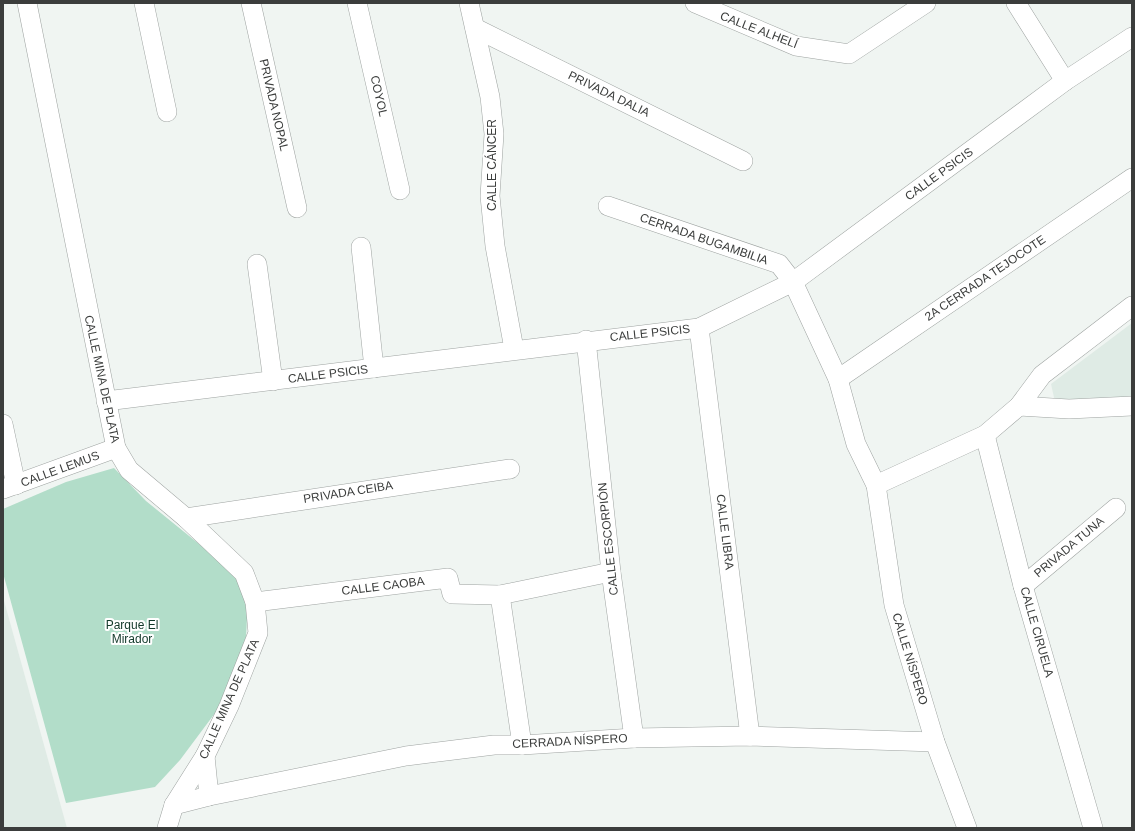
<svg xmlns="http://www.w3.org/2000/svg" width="1135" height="831" font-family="Arial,sans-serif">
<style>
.built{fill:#dfebe5}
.green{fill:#b2ddc9}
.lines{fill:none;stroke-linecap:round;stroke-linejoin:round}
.minor-casing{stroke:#9ea3a1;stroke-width:20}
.minor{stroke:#fff;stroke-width:19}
.labels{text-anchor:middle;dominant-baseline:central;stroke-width:4;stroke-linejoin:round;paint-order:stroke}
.street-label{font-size:12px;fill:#3b3d3c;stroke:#fff}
.park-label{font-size:12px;fill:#12392a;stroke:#fff}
</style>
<rect width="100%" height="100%" fill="#f0f5f2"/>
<g class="built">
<path d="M1132,323v75l-77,4 -4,-18z"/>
<path d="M3,597l64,231h-64z"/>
</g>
<path class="green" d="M114,468l32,33 90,73 12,26 -2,37 -19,60 -47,63 -25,27 -89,16 -63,-230v-64l63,-27z"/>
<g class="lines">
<g class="minor-casing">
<g id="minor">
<path d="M27,3l89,445 13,22 57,48 58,55 11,29 3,31 -29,73 -24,50 -31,49 -7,23"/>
<path d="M144,3l23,109"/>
<path d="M251,3l46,205"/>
<path d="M357,3l43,187"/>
<path d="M469,3l21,94 4,37 -4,62 5,50 19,103"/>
<path d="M695,3l101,43 53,8 77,-51"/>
<path d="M1016,3l49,78"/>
<path d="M475,28l268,133"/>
<path d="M608,206l171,58 14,18 45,97 18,65 20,41 18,120 41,137 32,86"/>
<path d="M361,247l13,121"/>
<path d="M257,264l16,117"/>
<path d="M699,328l51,408"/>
<path d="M586,340l25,232 23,166"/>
<path d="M838,379l294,-201"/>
<path d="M106,401l593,-73 94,-46 272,-201 67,-44"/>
<path d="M1019,406l50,3 63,-3"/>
<path d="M3,424l13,61"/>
<path d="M985,435l38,151 70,242"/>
<path d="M876,485l109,-50 34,-29 23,-31 90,-69"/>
<path d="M3,489l113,-41"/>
<path d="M186,518l324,-49"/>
<path d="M1023,586l93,-78"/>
<path d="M500,595l22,150"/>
<path d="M255,602l193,-24 4,16 48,1 111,-23"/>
<path d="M205,756l4,40"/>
<path d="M174,805l35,-9 197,-40 88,-11h28l112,-7 116,-2 185,6"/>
</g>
</g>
<use href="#minor" class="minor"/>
</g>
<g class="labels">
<g class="street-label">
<text transform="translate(759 30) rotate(21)">CALLE ALHELÍ</text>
<text transform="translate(609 94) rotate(26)">PRIVADA DALIA</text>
<text transform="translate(379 96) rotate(77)">COYOL</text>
<text transform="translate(274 105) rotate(77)">PRIVADA NOPAL</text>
<text transform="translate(492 165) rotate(-90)">CALLE CÁNCER</text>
<text transform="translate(939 174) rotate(-36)">CALLE PSICIS</text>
<text transform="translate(704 239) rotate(19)">CERRADA BUGAMBILIA</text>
<text transform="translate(985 278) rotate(-34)">2A CERRADA TEJOCOTE</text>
<text transform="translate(650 333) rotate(-6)">CALLE PSICIS</text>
<text transform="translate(328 374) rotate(-7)">CALLE PSICIS</text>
<text transform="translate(102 379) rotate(78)">CALLE MINA DE PLATA</text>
<text transform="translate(60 469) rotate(-20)">CALLE LEMUS</text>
<text transform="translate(348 492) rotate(-9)">PRIVADA CEIBA</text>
<text transform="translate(725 532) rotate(83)">CALLE LIBRA</text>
<text transform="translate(608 539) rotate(-96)">CALLE ESCORPIÓN</text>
<text transform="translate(1069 547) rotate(-40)">PRIVADA TUNA</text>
<text transform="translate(383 586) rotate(-7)">CALLE CAOBA</text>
<text transform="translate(1037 632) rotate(74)">CALLE CIRUELA</text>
<text transform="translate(910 659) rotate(73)">CALLE NÍSPERO</text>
<text transform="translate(229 699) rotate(-66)">CALLE MINA DE PLATA</text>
<text transform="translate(570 741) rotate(-3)">CERRADA NÍSPERO</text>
</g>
<g class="park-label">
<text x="132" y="625">Parque El<tspan x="132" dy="14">Mirador</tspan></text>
</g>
</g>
<rect width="1135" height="831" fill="none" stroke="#3b3d3c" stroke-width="8"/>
</svg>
